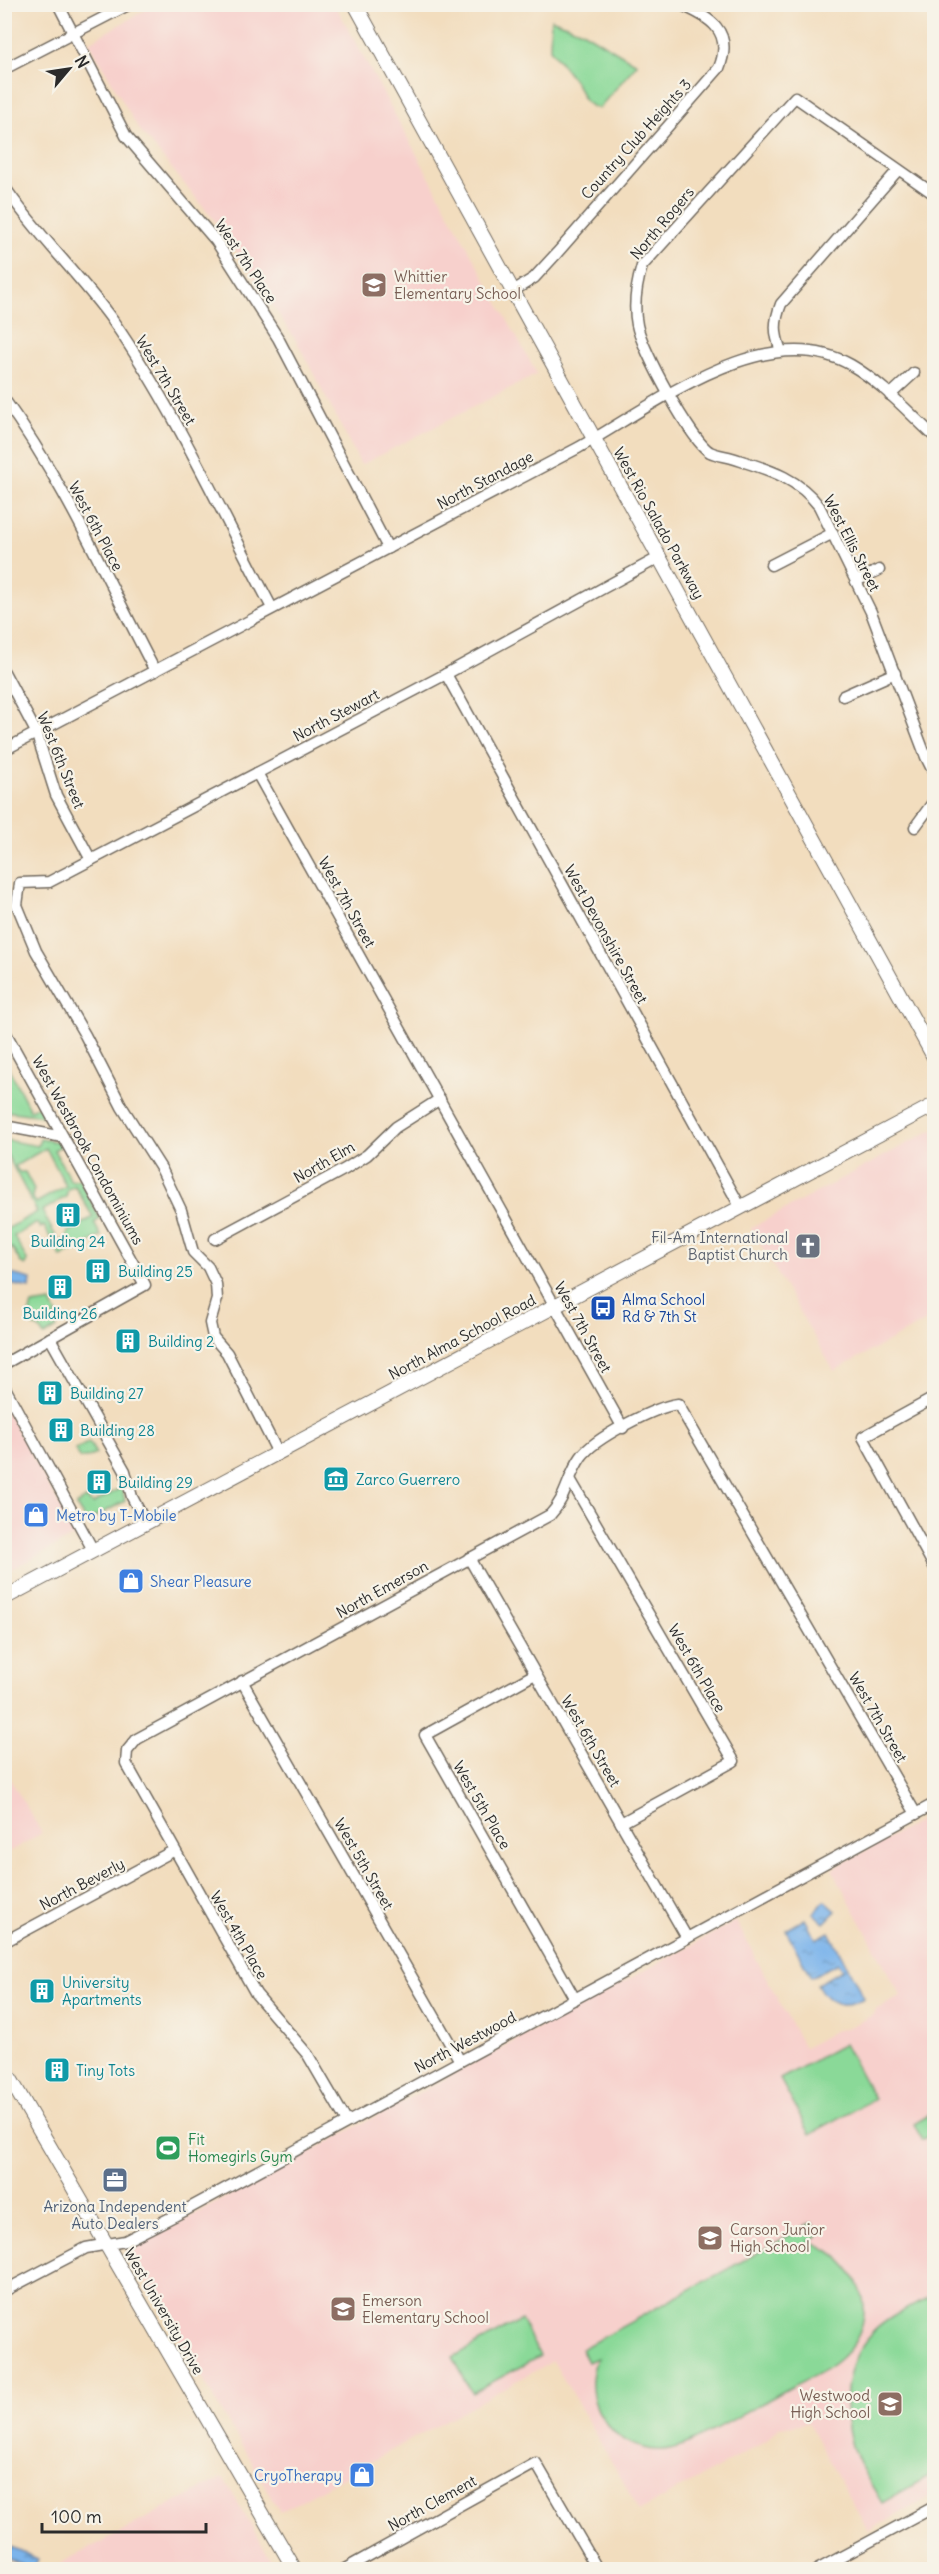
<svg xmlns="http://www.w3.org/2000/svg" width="939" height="2574" font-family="Delius,sans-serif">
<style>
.built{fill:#f7d0cc}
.park{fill:#8ad998;stroke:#5a8262;stroke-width:1.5;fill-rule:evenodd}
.water{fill:url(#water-ripples);stroke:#53708b;stroke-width:1.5}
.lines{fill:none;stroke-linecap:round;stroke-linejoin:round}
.minor-casing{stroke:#71695e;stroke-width:13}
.major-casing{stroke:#71695e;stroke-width:16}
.minor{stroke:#fff;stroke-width:10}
.major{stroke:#fff;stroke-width:14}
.labels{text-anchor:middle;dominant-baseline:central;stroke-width:4.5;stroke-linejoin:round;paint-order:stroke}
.street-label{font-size:15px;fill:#2b2b2b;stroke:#f7f3e8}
.education-label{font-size:15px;fill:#785e54;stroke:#f7f3e8;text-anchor:start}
.worship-label{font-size:15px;fill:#5b616d;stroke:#f7f3e8;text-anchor:end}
.culture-label{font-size:15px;fill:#0d838f;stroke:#f7f3e8;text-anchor:start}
.transit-label{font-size:15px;fill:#164399;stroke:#f7f3e8;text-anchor:start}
.shop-label{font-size:15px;fill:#366cbe;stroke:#f7f3e8;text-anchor:start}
.leisure-label{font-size:15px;fill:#27864d;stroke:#f7f3e8;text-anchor:start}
.service-label{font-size:15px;fill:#4e5e75;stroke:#f7f3e8}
</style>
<defs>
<pattern id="water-ripples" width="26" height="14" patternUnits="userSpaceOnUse" patternTransform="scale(1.5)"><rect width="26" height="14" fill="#7bb4eb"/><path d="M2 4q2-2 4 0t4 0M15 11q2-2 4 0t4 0" fill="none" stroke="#6593bf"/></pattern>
</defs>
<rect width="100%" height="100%" fill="#f7f3e8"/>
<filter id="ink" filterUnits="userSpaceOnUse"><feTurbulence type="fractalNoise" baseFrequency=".0167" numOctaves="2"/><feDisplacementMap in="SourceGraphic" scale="12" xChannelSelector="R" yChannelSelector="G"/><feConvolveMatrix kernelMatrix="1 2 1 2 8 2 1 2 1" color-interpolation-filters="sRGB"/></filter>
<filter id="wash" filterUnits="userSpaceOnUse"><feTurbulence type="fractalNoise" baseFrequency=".008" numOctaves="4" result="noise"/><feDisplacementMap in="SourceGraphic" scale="24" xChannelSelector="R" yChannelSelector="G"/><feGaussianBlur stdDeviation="1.35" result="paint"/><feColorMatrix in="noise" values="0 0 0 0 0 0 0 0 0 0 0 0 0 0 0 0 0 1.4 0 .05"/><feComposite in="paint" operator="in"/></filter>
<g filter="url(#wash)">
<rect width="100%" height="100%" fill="#f2ddbe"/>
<g class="built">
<path d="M156,4l179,1 202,369 -176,91 -64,-123 -76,-114 -83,-100 -49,-86z"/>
<path d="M934,1129v188l-100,54 -83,-143z"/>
<path d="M4,1406l72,129 -71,38h-1z"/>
<path d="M4,1769l38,64 -37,21h-1z"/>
<path d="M934,1813v682l-66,36 -60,-108 -29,4 -13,14 -126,70 -87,-150 -273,151 -148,-255v-7l4,-4 600,-325 68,127 30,-17 15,-4 24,-12 2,-5 26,-14 -69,-127z"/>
<path d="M223,2477l53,92h-221l1,-3z"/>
</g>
<g class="park">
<path d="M551,19l31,12 55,33 -38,44 -6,-1 -9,-7 -8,-17 -26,-34z"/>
<path d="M5,1061l25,49 8,-4 6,10 -39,-5v-31l3,-2 -3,-2z"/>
<path d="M40,1139l19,3 2,4 -7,4 17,31 8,-2 21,40 -6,4 7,13 -40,21 -17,-31 -4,2 -3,-5 -23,13 13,24 -1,5 -5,-2 -9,-15 -7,2v-20l32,-18 -32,-61v-11l33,6zM46,1148l20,38 -30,17 -4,-7 2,-7 -9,-17h-6l-4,-6zM75,1186l18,31 -25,15 -2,7 -7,3 -17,-31 24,-14 2,-8z"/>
<path d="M51,1302l6,13 -5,5 5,8 -13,8 -5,-8 -7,-2 -4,-8 4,-13z"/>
<path d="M89,1442l7,12 -9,4h-7l-5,-8z"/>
<path d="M122,1487l3,14 -39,21 -10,-17 10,-6 7,5z"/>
<path d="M844,2044l30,55 -64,35 -30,-55z"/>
<path d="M934,2112v21l-12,7 -8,-16z"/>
<path d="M812,2223l7,12 -10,6c51,18 77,76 32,117 -15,14 -37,22 -55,32 -33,18 -66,38 -100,54 -8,3 -18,6 -26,6 -24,0 -44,-12 -57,-31 -13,-19 -14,-40 -6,-61l-9,4 -7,-13z"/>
<path d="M934,2294v179l-52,30c-10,-18 -24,-38 -30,-57 -11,-37 -8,-84 20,-113 16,-17 42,-27 62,-39z"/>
<path d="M521,2320l19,36 -68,37 -19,-36z"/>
</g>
<g class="water">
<path d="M11,1274l20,5 -1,9 -21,-4z"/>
<path d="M825,1901l11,10 -12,12 -11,-10z"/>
<path d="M805,1919l11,20 13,-7 35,66c-21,11 -36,7 -47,-14l25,-14 -4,-7 -27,14 -25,-47z"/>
<path d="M11,2547l27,12 -5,10 -27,-12z"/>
</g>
</g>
<g filter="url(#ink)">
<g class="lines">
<g class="minor-casing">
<g id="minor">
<path d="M58,4l68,132 90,105 62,97 110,210"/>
<path d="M4,69l126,-65"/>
<path d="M4,186c32,48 75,88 109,135 62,89 108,191 159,287"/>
<path d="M934,194l-139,-97 -153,169c-6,20 -9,39 -5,59 4,23 54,116 73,127 6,3 15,4 22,6 34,11 64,18 87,48l52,106 55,145 8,16"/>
<path d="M513,291l21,-13 23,-25 162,-185c15,-37 -9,-51 -40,-64"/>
<path d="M781,351c-7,-18 -7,-29 0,-47l117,-134"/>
<path d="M890,395l24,-22"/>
<path d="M4,399c61,84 103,181 151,272"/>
<path d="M771,565l62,-32"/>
<path d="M856,581l23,-11"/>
<path d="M4,672l32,60 20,63 35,65"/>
<path d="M446,674l295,534"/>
<path d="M843,696l52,-23"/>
<path d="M4,750l574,-302c74,-41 187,-132 273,-83 31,18 57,47 83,71"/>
<path d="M257,773l366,655"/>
<path d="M915,827l19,-26"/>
<path d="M4,1030l141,255 -141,79"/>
<path d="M4,1126l59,11"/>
<path d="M215,1239l130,-70 22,-14 29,-28 44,-28"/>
<path d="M50,1338l75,133 7,26 13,25"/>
<path d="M4,1386l89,164"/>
<path d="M934,1398l-71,39 71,129"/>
<path d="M278,1453l-51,-100 -14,-16 -3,-14 7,-24 -1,-15 -8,-17 -15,-15 -12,-42 -19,-40 -40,-63 -37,-72 -49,-84 -19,-46 3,-22 29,-1 397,-208 214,-117"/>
<path d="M570,1479l164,282 -113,62"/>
<path d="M469,1558l218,380"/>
<path d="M535,1674l-110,61 150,264"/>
<path d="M242,1681l218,380"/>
<path d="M4,1942l169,-91"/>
<path d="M347,2122l-39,-67 -52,-61 -130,-231 1,-12 10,-12 413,-224c17,-18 17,-38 31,-58 13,-19 74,-50 97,-53l238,410"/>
<path d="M4,2291l82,-43 39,-7 59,-30 750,-407"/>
<path d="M343,2570l193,-107 62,107"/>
<path d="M817,2570l117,-63"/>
</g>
</g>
<g class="major-casing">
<g id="major">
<path d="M355,4l579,1053"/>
<path d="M4,1598l930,-493"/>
<path d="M4,2068l291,502"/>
</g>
</g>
<use href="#minor" class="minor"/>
<use href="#major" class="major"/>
</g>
</g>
<defs>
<g id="school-square" transform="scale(1.35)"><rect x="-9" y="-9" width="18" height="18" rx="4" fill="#8d6e63" stroke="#f7f3e8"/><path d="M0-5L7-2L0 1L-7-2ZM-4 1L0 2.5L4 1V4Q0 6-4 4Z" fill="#fff"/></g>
<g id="building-square" transform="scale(1.35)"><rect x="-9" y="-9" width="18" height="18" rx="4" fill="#0f9aa8" stroke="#f7f3e8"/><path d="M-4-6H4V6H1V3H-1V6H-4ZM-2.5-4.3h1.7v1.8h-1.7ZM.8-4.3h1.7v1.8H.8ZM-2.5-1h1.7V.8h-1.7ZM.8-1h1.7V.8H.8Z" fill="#fff"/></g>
<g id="church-square" transform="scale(1.35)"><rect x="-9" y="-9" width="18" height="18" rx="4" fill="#6b7280" stroke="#f7f3e8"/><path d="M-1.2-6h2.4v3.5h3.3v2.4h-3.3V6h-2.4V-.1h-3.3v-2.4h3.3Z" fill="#fff"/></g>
<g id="bus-square" transform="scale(1.35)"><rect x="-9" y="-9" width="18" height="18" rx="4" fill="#1a4fb4" stroke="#f7f3e8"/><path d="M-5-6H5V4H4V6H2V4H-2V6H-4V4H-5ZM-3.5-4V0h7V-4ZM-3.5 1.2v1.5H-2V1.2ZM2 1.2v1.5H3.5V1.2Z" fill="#fff"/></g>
<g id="museum-square" transform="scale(1.35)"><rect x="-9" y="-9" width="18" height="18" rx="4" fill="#0f9aa8" stroke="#f7f3e8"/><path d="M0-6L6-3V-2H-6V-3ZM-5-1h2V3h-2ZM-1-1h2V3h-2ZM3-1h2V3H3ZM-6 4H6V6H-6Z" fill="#fff"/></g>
<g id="shop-square" transform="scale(1.35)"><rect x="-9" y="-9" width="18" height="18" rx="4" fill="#3f7fe0" stroke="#f7f3e8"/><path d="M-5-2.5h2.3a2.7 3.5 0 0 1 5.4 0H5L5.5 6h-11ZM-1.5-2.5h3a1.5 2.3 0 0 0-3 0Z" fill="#fff"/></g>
<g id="stadium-square" transform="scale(1.35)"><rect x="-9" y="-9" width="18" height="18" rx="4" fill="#2e9e5b" stroke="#f7f3e8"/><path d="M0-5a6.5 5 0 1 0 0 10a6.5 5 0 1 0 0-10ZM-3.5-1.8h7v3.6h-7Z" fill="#fff"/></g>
<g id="office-square" transform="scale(1.35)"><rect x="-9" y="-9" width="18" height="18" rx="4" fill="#5c6f8a" stroke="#f7f3e8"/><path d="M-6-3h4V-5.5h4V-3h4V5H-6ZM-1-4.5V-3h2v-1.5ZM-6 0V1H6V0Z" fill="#fff"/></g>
</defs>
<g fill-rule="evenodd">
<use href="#school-square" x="374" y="285"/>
<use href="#building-square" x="68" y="1215"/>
<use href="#church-square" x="808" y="1246"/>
<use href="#building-square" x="98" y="1271"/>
<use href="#building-square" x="60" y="1287"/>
<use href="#bus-square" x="603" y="1308"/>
<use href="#building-square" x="128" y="1341"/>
<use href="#building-square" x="50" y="1393"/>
<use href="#building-square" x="61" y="1430"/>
<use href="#museum-square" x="336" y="1479"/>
<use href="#building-square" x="99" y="1482"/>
<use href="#shop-square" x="36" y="1515"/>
<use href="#shop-square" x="131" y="1581"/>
<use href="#building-square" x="42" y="1991"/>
<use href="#building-square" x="57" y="2070"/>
<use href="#stadium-square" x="168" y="2148"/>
<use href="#office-square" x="115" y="2180"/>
<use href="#school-square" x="710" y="2238"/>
<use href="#school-square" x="343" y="2309"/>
<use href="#school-square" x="890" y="2404"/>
<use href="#shop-square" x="362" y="2475"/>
</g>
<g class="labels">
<g class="street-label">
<text transform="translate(636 139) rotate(-48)">Country Club Heights 3</text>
<text transform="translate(662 223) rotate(-50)">North Rogers</text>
<text transform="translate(246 261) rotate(56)">West 7th Place</text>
<text transform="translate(166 380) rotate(59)">West 7th Street</text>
<text transform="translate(485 480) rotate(-28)">North Standage</text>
<text transform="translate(659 523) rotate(61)">West Rio Salado Parkway</text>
<text transform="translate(96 526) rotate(62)">West 6th Place</text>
<text transform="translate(852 543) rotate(63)">West Ellis Street</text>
<text transform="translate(336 715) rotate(-28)">North Stewart</text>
<text transform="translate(61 760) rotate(68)">West 6th Street</text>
<text transform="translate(347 902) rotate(61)">West 7th Street</text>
<text transform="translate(606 934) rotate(61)">West Devonshire Street</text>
<text transform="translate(88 1150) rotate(61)">West Westbrook Condominiums</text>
<text transform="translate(324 1162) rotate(-30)">North Elm</text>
<text transform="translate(583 1327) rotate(61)">West 7th Street</text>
<text transform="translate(462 1337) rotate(-28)">North Alma School Road</text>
<text transform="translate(382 1589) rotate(-29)">North Emerson</text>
<text transform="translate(697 1668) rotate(60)">West 6th Place</text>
<text transform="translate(878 1717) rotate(60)">West 7th Street</text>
<text transform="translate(591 1741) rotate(60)">West 6th Street</text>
<text transform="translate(482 1805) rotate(60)">West 5th Place</text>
<text transform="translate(364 1864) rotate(60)">West 5th Street</text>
<text transform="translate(82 1884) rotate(-28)">North Beverly</text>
<text transform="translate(239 1935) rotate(60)">West 4th Place</text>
<text transform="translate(465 2042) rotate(-28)">North Westwood</text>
<text transform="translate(164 2311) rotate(60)">West University Drive</text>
<text transform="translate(432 2503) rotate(-29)">North Clement</text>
</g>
<g class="education-label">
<text x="394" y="276">Whittier<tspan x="394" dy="17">Elementary School</tspan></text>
<text x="730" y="2229">Carson Junior<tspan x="730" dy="17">High School</tspan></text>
<text x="362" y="2300">Emerson<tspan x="362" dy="17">Elementary School</tspan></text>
<text x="870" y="2395" text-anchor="end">Westwood<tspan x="870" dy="17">High School</tspan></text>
</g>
<g class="worship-label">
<text x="788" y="1237">Fil-Am International<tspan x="788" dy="17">Baptist Church</tspan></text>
</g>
<g class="culture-label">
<text x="68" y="1241" text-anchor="middle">Building 24</text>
<text x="118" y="1271">Building 25</text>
<text x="60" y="1313" text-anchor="middle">Building 26</text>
<text x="148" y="1341">Building 2</text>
<text x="70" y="1393">Building 27</text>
<text x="80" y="1430">Building 28</text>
<text x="356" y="1479">Zarco Guerrero</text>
<text x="118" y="1482">Building 29</text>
<text x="62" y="1982">University<tspan x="62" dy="17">Apartments</tspan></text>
<text x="76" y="2070">Tiny Tots</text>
</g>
<g class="transit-label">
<text x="622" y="1299">Alma School<tspan x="622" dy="17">Rd &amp; 7th St</tspan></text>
</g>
<g class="shop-label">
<text x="56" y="1515">Metro by T-Mobile</text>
<text x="150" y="1581">Shear Pleasure</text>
<text x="342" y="2475" text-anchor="end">CryoTherapy</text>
</g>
<g class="leisure-label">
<text x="188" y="2139">Fit<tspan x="188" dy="17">Homegirls Gym</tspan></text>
</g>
<g class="service-label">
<text x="115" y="2206">Arizona Independent<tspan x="115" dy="17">Auto Dealers</tspan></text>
</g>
</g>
<rect width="939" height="2574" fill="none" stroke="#f7f3e8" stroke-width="24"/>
<g transform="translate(69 69) rotate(61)" stroke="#f7f3e8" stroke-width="4.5" paint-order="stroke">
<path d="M0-4.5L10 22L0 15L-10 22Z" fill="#2b2b2b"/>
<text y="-9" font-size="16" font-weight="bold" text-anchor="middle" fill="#2b2b2b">N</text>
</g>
<path d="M42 2523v9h164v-9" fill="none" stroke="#2b2b2b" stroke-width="3"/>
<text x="51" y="2523" font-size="18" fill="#2b2b2b" stroke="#f7f3e8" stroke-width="4.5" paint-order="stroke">100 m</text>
</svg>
